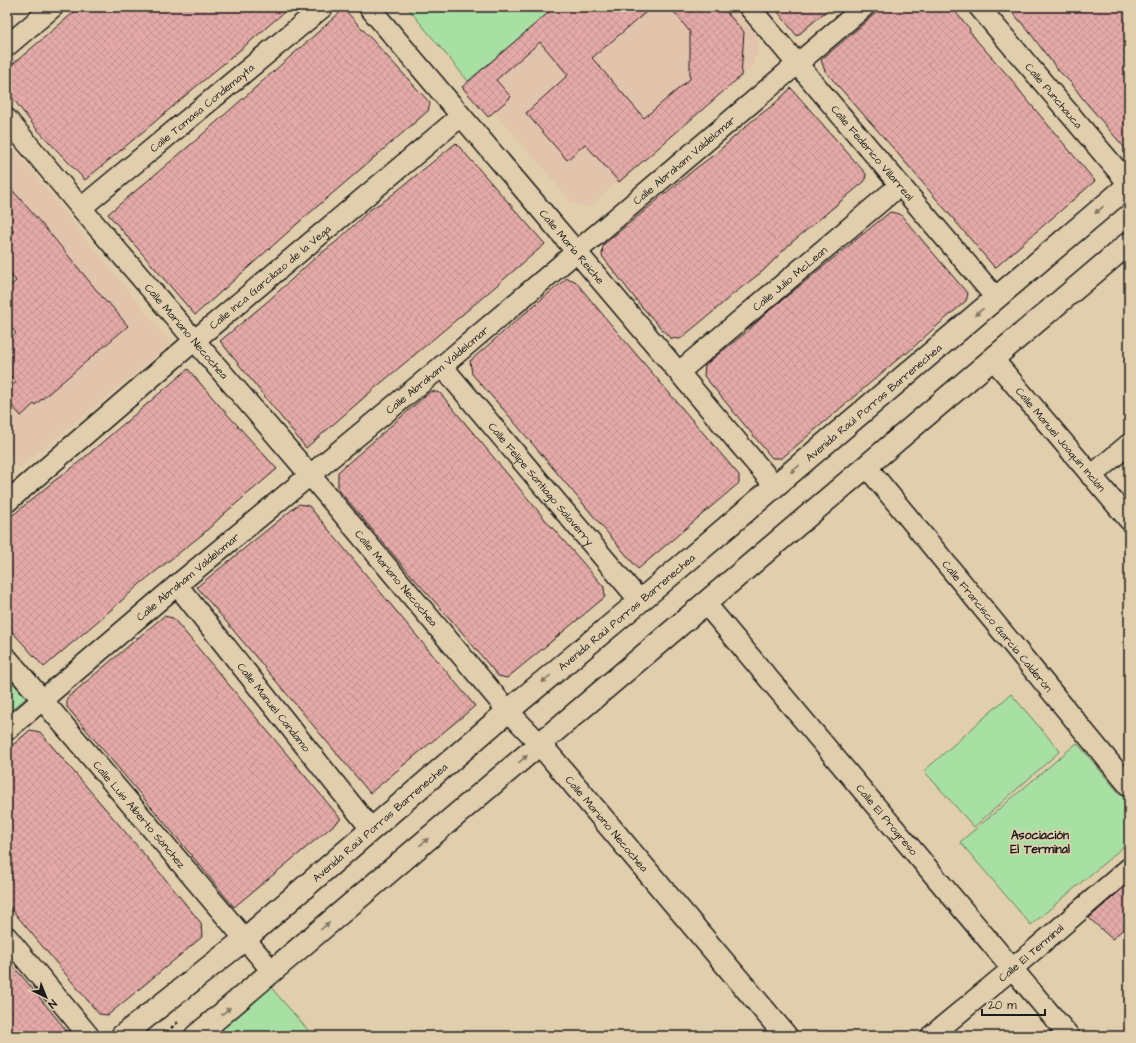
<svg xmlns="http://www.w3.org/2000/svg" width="1136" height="1043" font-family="'Architects Daughter',sans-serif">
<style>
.built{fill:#e2c3ab}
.park{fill:#a8e0a4;stroke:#627e60}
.building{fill:url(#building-cross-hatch);stroke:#1c1c1c}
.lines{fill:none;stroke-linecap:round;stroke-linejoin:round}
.minor-casing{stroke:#1c1c1c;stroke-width:23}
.tertiary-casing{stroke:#1c1c1c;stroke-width:25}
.path{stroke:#1c1c1c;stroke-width:2.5;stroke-dasharray:3 3;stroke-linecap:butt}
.minor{stroke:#e0ceac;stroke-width:20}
.tertiary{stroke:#e0ceac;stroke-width:22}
.oneway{fill:#7e7564}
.labels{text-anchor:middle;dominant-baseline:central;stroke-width:3.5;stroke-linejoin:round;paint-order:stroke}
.street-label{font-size:11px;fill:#1c1c1c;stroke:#e0ceac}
.neighbourhood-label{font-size:12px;font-weight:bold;fill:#1c1c1c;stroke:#e0ceac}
</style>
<defs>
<pattern id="building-cross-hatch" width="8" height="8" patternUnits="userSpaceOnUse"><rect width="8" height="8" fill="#e5aaa8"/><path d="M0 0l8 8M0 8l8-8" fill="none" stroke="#c49290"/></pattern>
</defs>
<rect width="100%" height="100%" fill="#e0ceac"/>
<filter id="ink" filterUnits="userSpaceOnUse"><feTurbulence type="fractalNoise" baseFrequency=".025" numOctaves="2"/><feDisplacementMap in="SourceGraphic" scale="8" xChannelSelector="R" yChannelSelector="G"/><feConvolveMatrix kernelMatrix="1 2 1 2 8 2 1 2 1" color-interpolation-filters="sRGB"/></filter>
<g filter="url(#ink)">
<g class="built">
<path d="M555,7h183l17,19 3,22 -7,20 -163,139 -15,-4 -105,-122z"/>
<path d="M7,141l164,203 -152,124 -12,-15z"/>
</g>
<g class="park">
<path d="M407,7h148l-87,74z"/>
<path d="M7,676l19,22 -19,16z"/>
<path d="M1011,694l49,57 -86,76 -50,-56z"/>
<path d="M1077,743l52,62v37l-98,83 -71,-83z"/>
<path d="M268,984l45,52h-107z"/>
</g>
<g class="building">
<path d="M80,7h210l-38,33 -66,55 -29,25 -72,60 -50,-53 -28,-36v-22z"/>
<path d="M555,7h97l-60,51 52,60 46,-39v-47l-20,-25h52l22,25 -3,44 -122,106 -34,-38 -18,16 -41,-47 42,-38 -28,-33 -44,38 15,17 -23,20 -26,-30z"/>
<path d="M774,7h57l-34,29z"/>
<path d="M883,7h68l19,22 -1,1 9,12 33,37 12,16 72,86 -66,57 -34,30 -102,-120 -68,-77 -4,-11z"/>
<path d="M1008,7h121v146l-46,-54 -11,-15 -15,-15 -27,-36z"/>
<path d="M344,9l86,94 -2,8 -131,113 -102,91 -87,-101 87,-73z"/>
<path d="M791,88l75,86 -1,7 -74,62 -28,28 -30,23 -19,17 -34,28 -10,-1 -29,-32 -39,-50 1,-11 92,-76 20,-15 37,-33 21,-16z"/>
<path d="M456,143l89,101 -76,65 -94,79 -69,60 -86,-107 48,-40 47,-43 21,-16 35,-33 16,-10z"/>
<path d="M7,184l46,53 54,66 1,-1 20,24 -93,79 -1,-1 -13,12 -14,-16v-10l9,-8 -9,-11v-30l9,-8 -9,-10v-34l9,-8 -9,-11v-33l7,-6 -7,-8z"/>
<path d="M890,212l10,2 68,80 -2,7 -35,30 -25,23 -1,-1 -42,36 -81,69h-10l-68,-82 1,-11 40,-32 25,-23z"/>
<path d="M567,278l8,3 38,46 126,148v8l-101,86 -129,-153 -37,-42 -2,-13 55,-48z"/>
<path d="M188,369l30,35 59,65 -52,44 -21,20 -63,50 -22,20 -75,64 -37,-41v-106l47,-39 18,-13z"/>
<path d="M431,391l9,2 109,131 55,63 1,10 -64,53 -34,28 -9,-2 -38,-46 -58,-65 -64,-76v-17z"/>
<path d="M299,504l10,2 166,200 -105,87 -173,-206z"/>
<path d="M164,616l9,2 168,201 -107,88 -56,-68 -111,-132v-9z"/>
<path d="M30,730l10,2 126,148 35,43 1,14 -94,78 -9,-1 -92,-110v-154z"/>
<path d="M1129,883v41l-17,15 -23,-21z"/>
<path d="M7,960l14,15 50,61h-64z"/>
</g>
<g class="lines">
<g class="minor-casing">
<g id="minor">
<path id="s1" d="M369,7l406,479"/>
<path id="s2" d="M749,7l247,291"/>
<path id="s3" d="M979,7l150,177"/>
<path d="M7,46l46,-39"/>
<path id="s4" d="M7,119l74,89 229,267 198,236 32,33"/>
<path id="s5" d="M81,208l242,-201"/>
<path id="s6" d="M993,359l136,161"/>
<path id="s7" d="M442,366l198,235"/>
<path id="s8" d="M679,372l221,-187"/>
<path id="s9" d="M866,466l263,320"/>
<path d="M1091,476l38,-32"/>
<path id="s10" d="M7,502l188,-162 266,-224"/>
<path id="s11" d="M177,585l194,244"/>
<path id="s12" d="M705,603l364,433"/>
<path id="s13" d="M7,658l265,313"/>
<path id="s14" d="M7,730l170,-145 265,-219 422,-359"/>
<path d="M7,937l82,99"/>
<path id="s15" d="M931,1036l81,-67 117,-101"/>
</g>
</g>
<g class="tertiary-casing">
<g id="tertiary">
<path id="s16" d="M540,744l246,292"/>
<path id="s17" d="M122,1036l123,-97 263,-228 132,-110 489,-416"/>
<path d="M196,1036l933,-793"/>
</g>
</g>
<path class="path" d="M162,1036l16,-14"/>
<use href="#minor" class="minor"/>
<use href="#tertiary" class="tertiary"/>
</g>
<defs><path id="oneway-solid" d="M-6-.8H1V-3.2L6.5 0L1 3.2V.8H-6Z"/></defs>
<g class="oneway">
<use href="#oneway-solid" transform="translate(1099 210) rotate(140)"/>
<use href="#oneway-solid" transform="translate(979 312) rotate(140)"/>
<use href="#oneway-solid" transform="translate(795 469) rotate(140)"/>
<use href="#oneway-solid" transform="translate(546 679) rotate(140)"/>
<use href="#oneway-solid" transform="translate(523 759) rotate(-40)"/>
<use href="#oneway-solid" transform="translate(424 842) rotate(-40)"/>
<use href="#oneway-solid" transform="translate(325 926) rotate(-40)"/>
<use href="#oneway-solid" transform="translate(226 1011) rotate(-40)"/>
</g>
</g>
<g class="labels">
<g class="street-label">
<text stroke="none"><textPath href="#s3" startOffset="116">Calle Punchauca</textPath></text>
<text stroke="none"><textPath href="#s5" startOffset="157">Calle Tomasa Condemayta</textPath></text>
<text stroke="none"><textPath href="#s2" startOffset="191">Calle Federico Villarreal</textPath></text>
<text stroke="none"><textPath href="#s14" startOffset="885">Calle Abraham Valdelomar</textPath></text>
<text stroke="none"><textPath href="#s1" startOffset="314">Calle María Reiche</textPath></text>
<text stroke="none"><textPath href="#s10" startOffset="346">Calle Inca Garcilazo de la Vega</textPath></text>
<text stroke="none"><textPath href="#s8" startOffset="145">Calle Julio McLean</textPath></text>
<text stroke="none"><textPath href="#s4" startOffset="278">Calle Mariano Necochea</textPath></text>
<text stroke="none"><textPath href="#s14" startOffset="561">Calle Abraham Valdelomar</textPath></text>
<text stroke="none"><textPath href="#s17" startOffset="983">Avenida Raúl Porras Barrenechea</textPath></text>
<text stroke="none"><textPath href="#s6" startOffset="105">Calle Manuel Joaquín Inclán</textPath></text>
<text stroke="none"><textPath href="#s7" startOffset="154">Calle Felipe Santiago Salaverry</textPath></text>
<text stroke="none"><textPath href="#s14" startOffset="237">Calle Abraham Valdelomar</textPath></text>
<text stroke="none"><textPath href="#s4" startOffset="602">Calle Mariano Necochea</textPath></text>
<text stroke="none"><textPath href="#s17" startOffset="659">Avenida Raúl Porras Barrenechea</textPath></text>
<text stroke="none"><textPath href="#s9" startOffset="207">Calle Francisco García Calderón</textPath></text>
<text stroke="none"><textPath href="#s11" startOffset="156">Calle Manuel Candamo</textPath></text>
<text stroke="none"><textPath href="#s13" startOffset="205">Calle Luis Alberto Sánchez</textPath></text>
<text stroke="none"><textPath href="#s12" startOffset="283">Calle El Progreso</textPath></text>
<text stroke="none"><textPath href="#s17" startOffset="335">Avenida Raúl Porras Barrenechea</textPath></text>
<text stroke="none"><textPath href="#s16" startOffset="104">Calle Mariano Necochea</textPath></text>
<text stroke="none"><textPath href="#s15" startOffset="130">Calle El Terminal</textPath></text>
</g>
<g class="neighbourhood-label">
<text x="1040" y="835">Asociación<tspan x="1040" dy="14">El Terminal</tspan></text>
</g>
</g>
<rect width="1136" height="1043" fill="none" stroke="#e0ceac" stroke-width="24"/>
<rect x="12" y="12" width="1112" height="1019" fill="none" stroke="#1c1c1c" stroke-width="1.5" filter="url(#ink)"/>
<g transform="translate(46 997) rotate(137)" stroke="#e0ceac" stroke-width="3" paint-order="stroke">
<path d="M0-3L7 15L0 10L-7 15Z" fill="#1c1c1c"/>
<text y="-6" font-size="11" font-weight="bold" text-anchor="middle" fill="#1c1c1c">N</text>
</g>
<path d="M982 1009v6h63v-6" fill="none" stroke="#1c1c1c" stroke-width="2"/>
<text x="988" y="1009" font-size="12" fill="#1c1c1c" stroke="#e0ceac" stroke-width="3" paint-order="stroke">20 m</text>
</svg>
